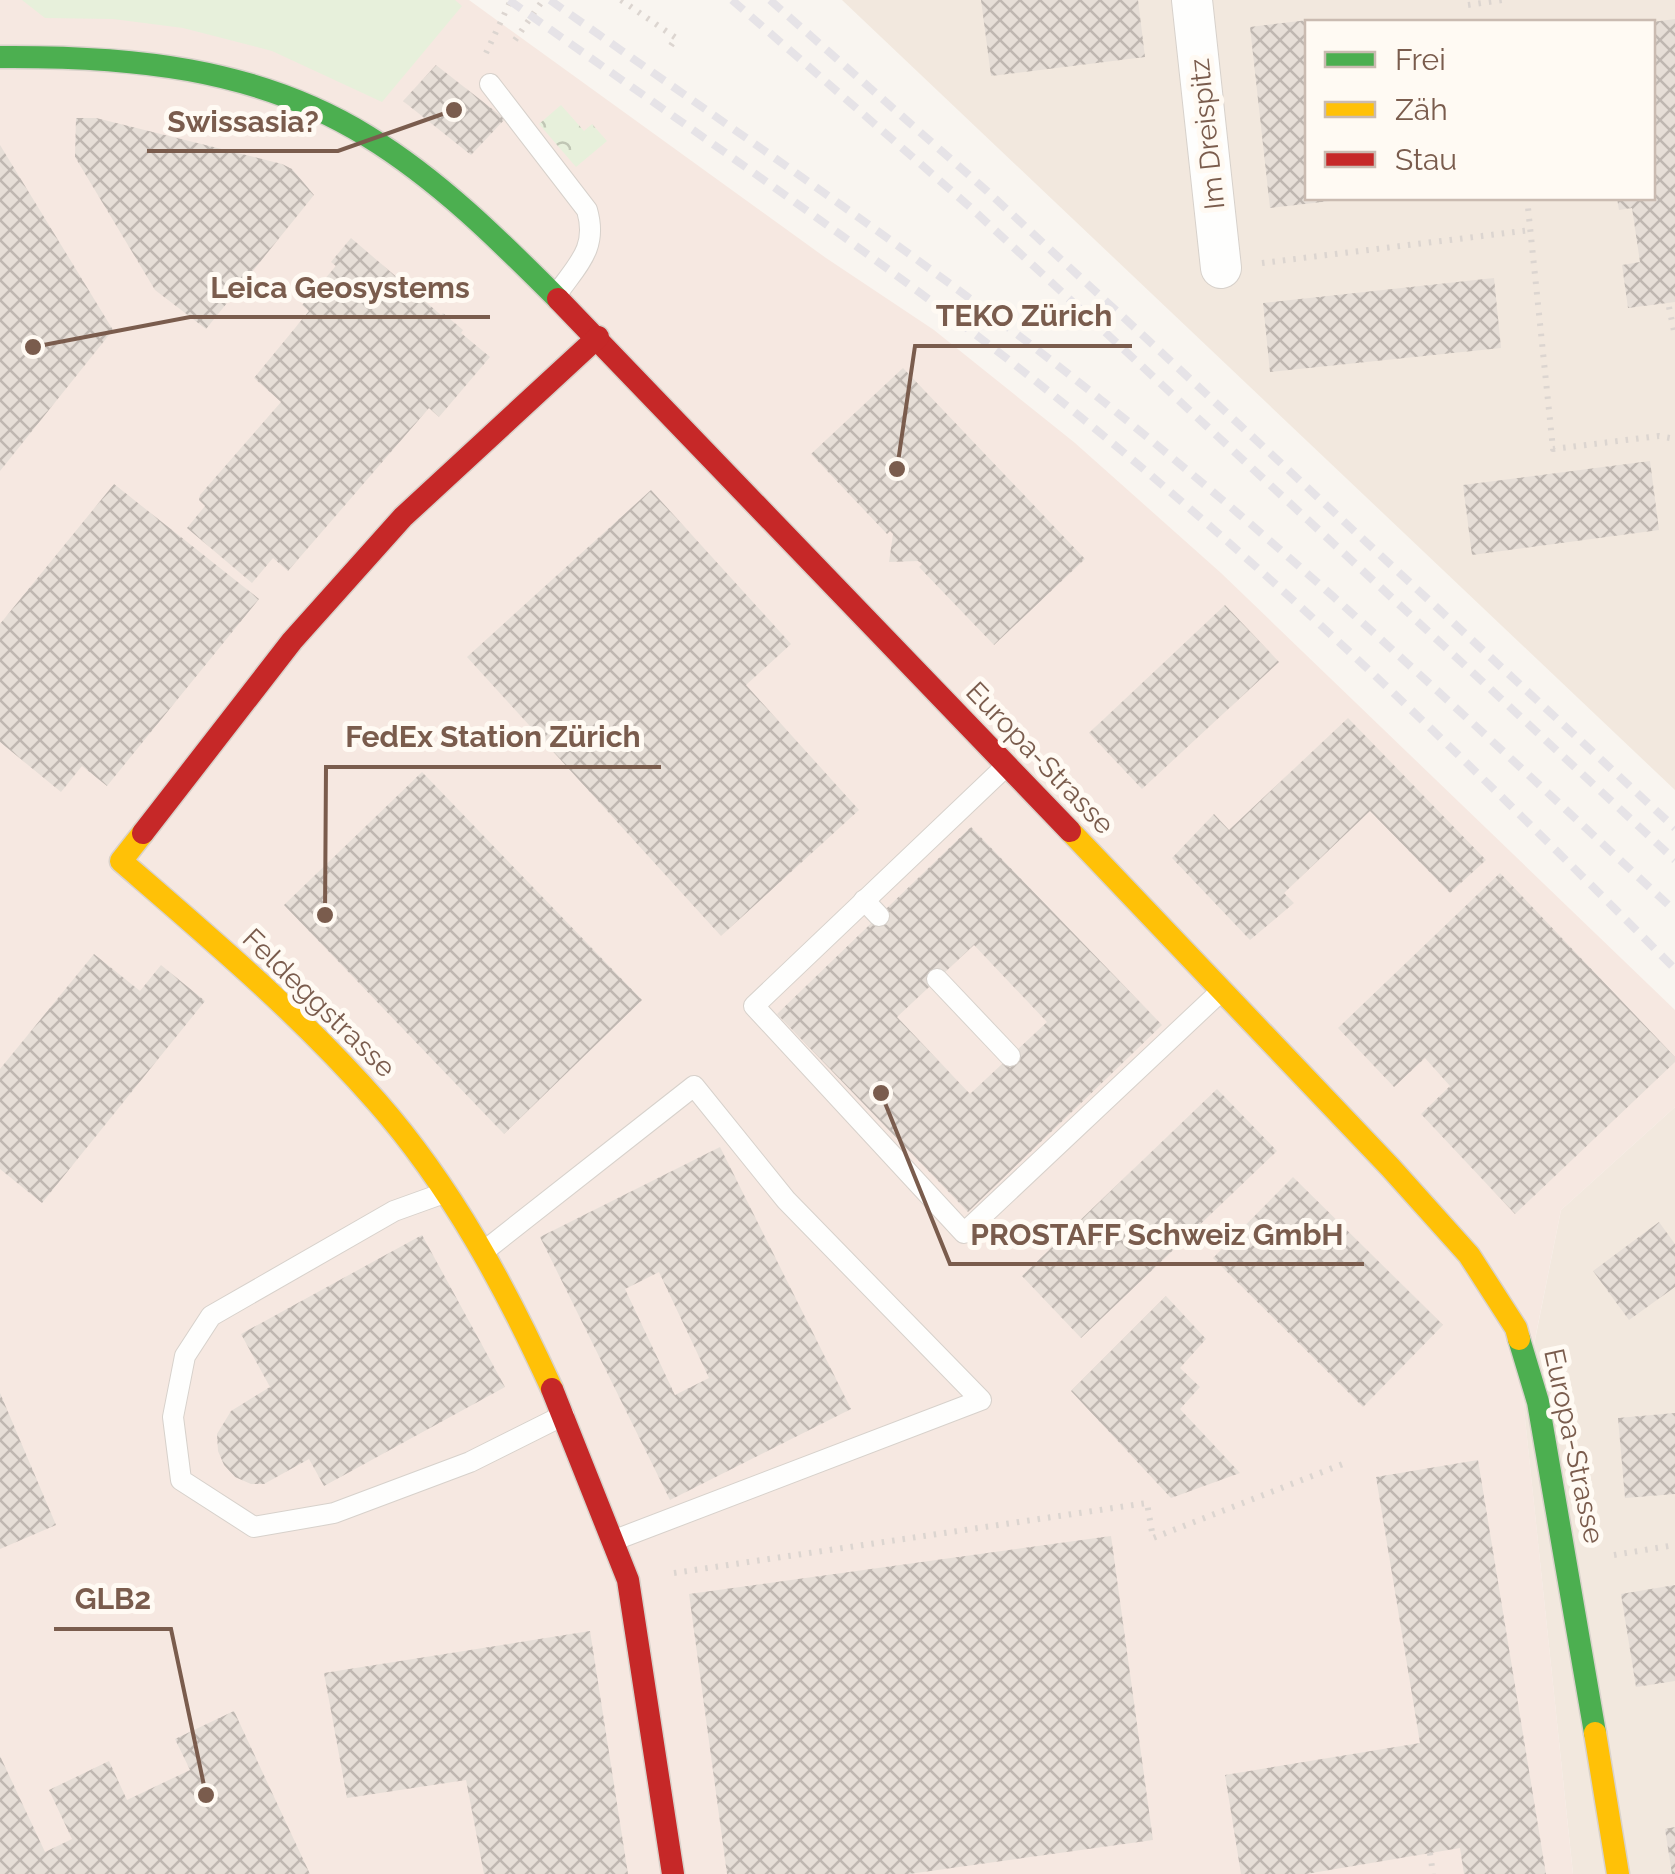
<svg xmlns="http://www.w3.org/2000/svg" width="1675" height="1874" font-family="Raleway,sans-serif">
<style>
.residential{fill:#f2e8de;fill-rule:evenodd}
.commercial{fill:#f6e8e1}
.grass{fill:#e7f0db}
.forest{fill:url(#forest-crowns)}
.building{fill:url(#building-cross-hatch);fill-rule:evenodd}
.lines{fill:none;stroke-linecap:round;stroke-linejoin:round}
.lane-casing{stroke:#d7d1cb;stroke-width:22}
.street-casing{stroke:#d7d1cb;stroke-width:42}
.fast-casing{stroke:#d9d2cb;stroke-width:25}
.slow-casing{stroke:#d9d2cb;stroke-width:25}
.jam-casing{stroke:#d9d2cb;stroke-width:25}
.path{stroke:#dcd5d0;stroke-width:6;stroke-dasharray:2.5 8;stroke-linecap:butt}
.lane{stroke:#fefefd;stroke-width:20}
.street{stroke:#fefefd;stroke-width:40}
.fast{stroke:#4caf50;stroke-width:22}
.slow{stroke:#ffc107;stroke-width:22}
.jam{stroke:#c62828;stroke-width:22}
.rail{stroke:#e6e3e7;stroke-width:8;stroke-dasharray:15 10;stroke-linecap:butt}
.labels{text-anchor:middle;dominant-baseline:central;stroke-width:10;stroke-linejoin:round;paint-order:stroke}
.street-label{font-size:28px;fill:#7a5c4d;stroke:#fffaf3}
.leader{fill:none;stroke:#7a5c4d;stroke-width:4}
.callout-dot{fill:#7a5c4d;stroke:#fffaf3;stroke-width:4}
.callout-label{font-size:30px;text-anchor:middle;font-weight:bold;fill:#7a5c4d;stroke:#fffaf3;stroke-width:10;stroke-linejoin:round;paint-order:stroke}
</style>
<defs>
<pattern id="forest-crowns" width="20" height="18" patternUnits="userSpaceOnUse" patternTransform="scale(2.5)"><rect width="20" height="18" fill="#e7f0db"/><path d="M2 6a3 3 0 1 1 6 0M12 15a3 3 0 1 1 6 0" fill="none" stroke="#c0c6b4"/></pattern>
<pattern id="building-cross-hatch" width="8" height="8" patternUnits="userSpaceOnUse" patternTransform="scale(2.5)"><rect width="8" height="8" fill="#e6ded7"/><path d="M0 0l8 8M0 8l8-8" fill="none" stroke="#bfb7b1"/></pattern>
</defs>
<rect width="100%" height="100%" fill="#f9f5f0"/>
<g class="residential">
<path d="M842,0h833v790zM1308,22h344v176h-344z"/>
<path d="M1675,1107v767h-102l-50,-474 38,-190z"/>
</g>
<path class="commercial" d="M0,0h469l357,258 108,72 141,113 146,130 454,437v97l-114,103 -38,189 50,475h-1573z"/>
<path class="grass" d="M22,0h433l7,6 -80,96 -110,-51 -89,-23 -70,-9 -68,-1z"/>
<path class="forest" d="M561,105l23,26 8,-7 15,17 -31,26 -37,-43z"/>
<g class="building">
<path d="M981,0h157l7,57 -154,19z"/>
<path d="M1675,19v283l-47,6 -6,-43 18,-3 -8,-54 -13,2 -2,-12h35v-176z"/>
<path d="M1308,20v178l31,2 -69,8 -20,-181z"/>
<path d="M436,65l69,54 -34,36 -68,-54z"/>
<path d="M76,118h20l186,46 10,5 22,26 -108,134 -51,-39 -80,-133z"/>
<path d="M0,145l113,185 -113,141z"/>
<path d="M351,238l90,77 2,-2 20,17 -2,3 29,24 -51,60 -10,-9 -141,163 -15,-13 -21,25 -65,-55 18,-22 -6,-6 1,-5 81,-93 -27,-24 55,-67 -7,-6 34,-39 -5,-4z"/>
<path d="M1494,278l7,70 -231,24 -7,-69z"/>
<path d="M903,368l182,191 -91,86 -75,-78 3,-3 -4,-3 -29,1 4,-28 -3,-3 -3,3 -76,-80z"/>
<path d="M1650,461l9,69 -187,25 -9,-70z"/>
<path d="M114,484l145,115 -152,187 -25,-20 -21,26 -61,-50v-118z"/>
<path d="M651,490l140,154 -45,41 113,125 -138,126 -254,-279z"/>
<path d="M1225,605l54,57 -137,127 -53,-56z"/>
<path d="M1348,718l138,142 -36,33 -80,-82 -86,82 10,10 -44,37 -78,-82 42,-44 15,16z"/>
<path d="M422,772l220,228 -138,134 -220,-229z"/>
<path d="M971,827l191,198 -194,187 -191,-198zM974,945l73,77 -77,72 -73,-77z"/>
<path d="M1500,873l175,184v5l-160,152 -94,-100 29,-28 -25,-28 -31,29 -56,-59z"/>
<path d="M94,954l46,37 21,-26 44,36 -163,202 -42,-34v-100z"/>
<path d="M1217,1089l60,62 -196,187 -59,-62z"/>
<path d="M720,1147l131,262 -181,91 -130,-263zM659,1272l50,106 -34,17 -50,-106z"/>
<path d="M1293,1177l150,148 -80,82 -150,-149z"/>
<path d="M1659,1222l16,22v43l-46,33 -36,-49z"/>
<path d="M422,1235l83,152 -181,99 -15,-27 -45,25h-13l-16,-7 -11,-12 -6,-14 -1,-17 14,-23 39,-24 -29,-53z"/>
<path d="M1166,1296l40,43 -26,29 20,19 -20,22 60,64 -69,25 -100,-107z"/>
<path d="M0,1393l56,132 -56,24z"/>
<path d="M1675,1413v81l-50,4 -7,-80z"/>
<path d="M1478,1460l68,414h-82l-4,-26 -154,26h-65l-16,-99 195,-32 -44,-266z"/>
<path d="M1111,1536l42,304 -244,34h-182l-38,-280z"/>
<path d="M1675,1585v96l-39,6 -15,-93z"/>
<path d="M590,1631l38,243h-144l-18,-94 -119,18 -23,-125z"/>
<path d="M234,1711l76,163h-310v-118l45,96 27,-13 -23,-49 60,-29 18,39 63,-30 -15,-31z"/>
<path d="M1675,1827v47h-3l-7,-45z"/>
</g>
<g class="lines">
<g class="lane-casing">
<g id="lane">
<path d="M490,84l97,126c11,38 -9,54 -30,84"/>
<path d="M1005,767l-251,239 210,227 255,-240"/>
<path d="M864,900l15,16"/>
<path d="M937,979l73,77"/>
<path d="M444,1193l-50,18 -183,105 -26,40 -12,61 8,63 73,47 80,-14 136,-51 94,-47"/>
<path d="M483,1252l211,-166 92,114 195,200 -366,140"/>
</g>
</g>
<g class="street-casing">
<path id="street" d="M1192,0l29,268"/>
</g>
<g class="fast-casing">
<g id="fast">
<path d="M0,57c128,-1 255,10 367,79 72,44 132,104 191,163"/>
<path d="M1519,1339l19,63 57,331"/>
</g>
</g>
<g class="slow-casing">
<g id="slow">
<path d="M1070,831l320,336 79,88 47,73 3,11"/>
<path d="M143,833l-22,28c89,77 178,152 256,241 74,84 129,186 175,287"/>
<path d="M1595,1733l23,141"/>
</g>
</g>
<g class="jam-casing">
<g id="jam">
<path d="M558,299l512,532"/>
<path d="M143,833l149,-192 111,-124 195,-180"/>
<path d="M552,1389l76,191 45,294"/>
</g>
</g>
<g class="path">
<path d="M621,0l55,38 -8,12"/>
<path d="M1468,5l34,-5"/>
<path d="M515,40l28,-40"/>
<path d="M486,53l25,-53"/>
<path d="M1527,198l26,251 106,-13 16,3"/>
<path d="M1262,263l269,-33"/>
<path d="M1669,307l6,29"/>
<path d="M1614,1555l61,-10"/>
<path d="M674,1573l473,-70 6,35 195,-76"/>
<path d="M1430,1853l3,21"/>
</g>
<use href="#lane" class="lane"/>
<use href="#street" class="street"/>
<use href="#fast" class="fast"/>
<use href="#slow" class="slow"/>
<use href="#jam" class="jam"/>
<g class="rail">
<path d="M509,0c194,139 394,272 579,423 208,170 398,356 587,546"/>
<path d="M550,0c184,131 373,257 550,399 201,160 387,338 575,512"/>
<path d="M732,0l238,207 705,653"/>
<path d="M770,0l217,191 688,637"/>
</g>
</g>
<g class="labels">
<g class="street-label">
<text transform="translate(1207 134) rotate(-96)">Im Dreispitz</text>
<text transform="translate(1040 758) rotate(46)">Europa-Strasse</text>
<text transform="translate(319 1003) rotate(44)">Feldeggstrasse</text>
<text transform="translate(1574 1446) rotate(78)">Europa-Strasse</text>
</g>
</g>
<path class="leader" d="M454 110L338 151H147M33 347L190 317H490M897 469L915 346H1132M325 915L326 767H661M881 1093L950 1264H1364M206 1795L171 1629H54"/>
<g class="callout-dot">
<circle cx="454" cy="110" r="10"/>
<circle cx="33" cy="347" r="10"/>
<circle cx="897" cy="469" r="10"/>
<circle cx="325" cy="915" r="10"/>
<circle cx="881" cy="1093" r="10"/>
<circle cx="206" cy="1795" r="10"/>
</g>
<g class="callout-label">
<text x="243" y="132">Swissasia?</text>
<text x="340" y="298">Leica Geosystems</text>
<text x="1024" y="326">TEKO Zürich</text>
<text x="493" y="747">FedEx Station Zürich</text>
<text x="1157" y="1245">PROSTAFF Schweiz GmbH</text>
<text x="113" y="1609">GLB2</text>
</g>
<rect x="1305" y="20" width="350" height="180" fill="#fffaf3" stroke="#cabbb1" stroke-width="2.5"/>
<rect x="1325" y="52" width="50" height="15" fill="#4caf50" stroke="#cabbb1" stroke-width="2.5"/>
<text x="1395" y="70" font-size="30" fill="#7a5c4d">Frei</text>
<rect x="1325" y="102" width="50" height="15" fill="#ffc107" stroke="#cabbb1" stroke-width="2.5"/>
<text x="1395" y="120" font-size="30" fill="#7a5c4d">Zäh</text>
<rect x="1325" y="152" width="50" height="15" fill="#c62828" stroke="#cabbb1" stroke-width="2.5"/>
<text x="1395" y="170" font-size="30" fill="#7a5c4d">Stau</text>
</svg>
